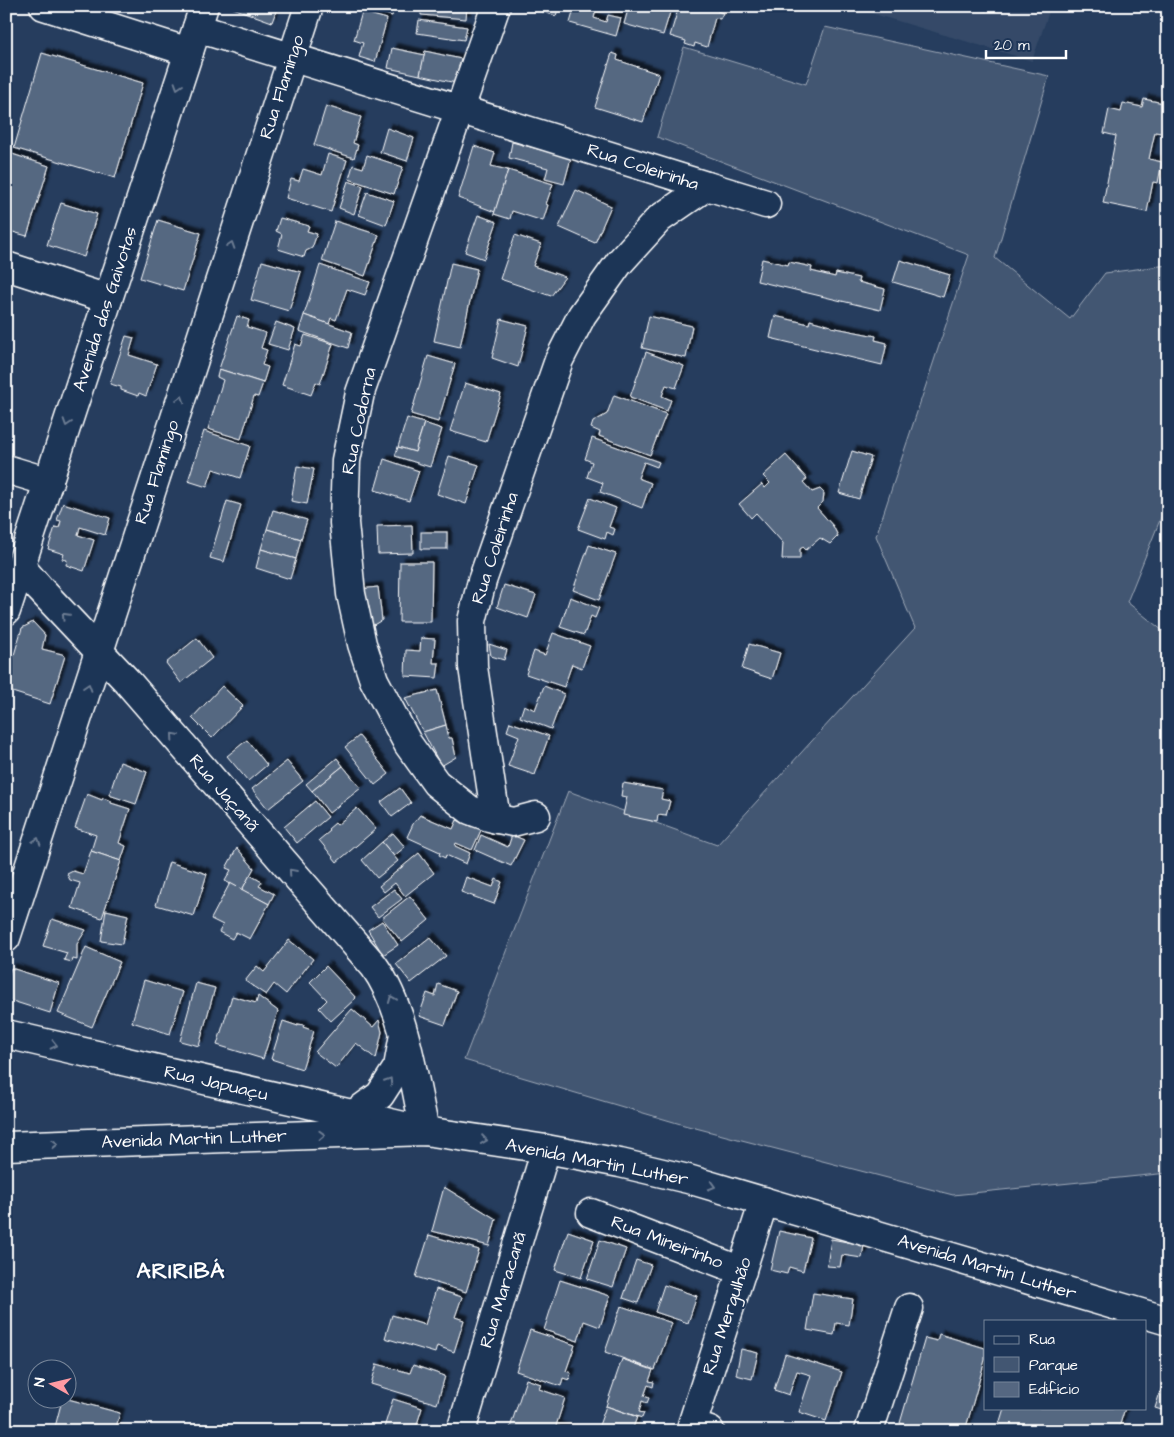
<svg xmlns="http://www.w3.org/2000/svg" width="1174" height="1437" font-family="'Architects Daughter',sans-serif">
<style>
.built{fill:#344a68}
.green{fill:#425672;stroke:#a0aab8}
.building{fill:#556781;stroke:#fff;filter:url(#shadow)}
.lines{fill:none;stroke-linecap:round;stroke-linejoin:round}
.minor-casing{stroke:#fff;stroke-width:31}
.tertiary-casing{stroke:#fff;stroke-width:31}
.primary-casing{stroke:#fff;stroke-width:31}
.minor{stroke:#1d3557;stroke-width:28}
.tertiary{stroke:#1d3557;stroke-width:28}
.primary{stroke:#1d3557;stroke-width:28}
.oneway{stroke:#6c7c92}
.labels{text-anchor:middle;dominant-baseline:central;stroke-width:4;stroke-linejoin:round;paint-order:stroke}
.street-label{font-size:18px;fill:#fff;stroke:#1d3557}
.district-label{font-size:22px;font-weight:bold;letter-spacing:1px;fill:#fff;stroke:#1d3557}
</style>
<defs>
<filter id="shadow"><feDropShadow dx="4.5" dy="-4.5" stdDeviation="1" flood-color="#0009"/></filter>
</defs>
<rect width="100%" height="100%" fill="#263d5e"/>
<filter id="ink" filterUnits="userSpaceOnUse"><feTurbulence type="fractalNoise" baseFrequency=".02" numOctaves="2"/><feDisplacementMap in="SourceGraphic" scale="10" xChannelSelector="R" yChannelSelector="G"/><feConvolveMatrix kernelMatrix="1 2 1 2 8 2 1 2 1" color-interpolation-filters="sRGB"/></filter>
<g filter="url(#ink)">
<path class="built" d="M847,6h204l-19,55z"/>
<path class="green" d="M825,27l224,49 -54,182 75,61 35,-46 63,-8v235l-41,102 41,33v538l-215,22 -269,-70 -220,-65 104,-269 149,54 198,-217 -39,-92 93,-281 -312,-118 27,-90 122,37z"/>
<g class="building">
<path d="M145,6h16l-1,5z"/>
<path d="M234,6h44l-6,16 -39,-14z"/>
<path d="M358,6h37l-3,10z"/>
<path d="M421,6h46l-1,13 -45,-4z"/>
<path d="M525,6h34l-3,10z"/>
<path d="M575,6h22l-3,12 12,4 2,-7 13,3 -5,18 -46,-13z"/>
<path d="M629,6h43l-9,29 -39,-11z"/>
<path d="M679,6h40l-2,5 6,2 -3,6 -5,-1 -8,29 -12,-4 -1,4 -9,-3 1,-3 -16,-5z"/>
<path d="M969,6h19l-2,5z"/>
<path d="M362,12l25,7 -12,43 -16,-5 4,-14 -9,-3z"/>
<path d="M419,20l48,7 -3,13 -47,-7z"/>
<path d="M392,48l33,7 -5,20 -32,-7z"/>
<path d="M425,51l36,8 -5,24 -36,-8z"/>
<path d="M42,53l101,30 -28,95 -101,-30z"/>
<path d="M612,53l6,2 -1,5 42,14 -16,48 -48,-15z"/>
<path d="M1144,99l24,5v30l-13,-2 -6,27 13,3 -4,21 -5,-1 -6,30 -44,-9 13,-67 -12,-3 5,-24 12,3 2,-9 19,4z"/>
<path d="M326,106l35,11 -8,26 5,2 -4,13 -40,-13z"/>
<path d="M387,128l27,10 -7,23 -27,-9z"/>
<path d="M512,142l59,16 -7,26 -19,-5 3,-11 -39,-10z"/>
<path d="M474,146l21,7 -4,13 17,4 -13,42 -37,-14z"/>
<path d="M6,152l43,14 -22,70 -21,-6z"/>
<path d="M328,154l19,6 -16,52 -45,-14 5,-19 8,2 4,-12 19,6z"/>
<path d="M367,155l36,12 -9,27 -45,-15 4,-14 10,3z"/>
<path d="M508,170l45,14 -7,20 2,1 -5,16 -31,-10 -2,8 -16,-5z"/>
<path d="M348,181l15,5 -9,28 -15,-6z"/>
<path d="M576,190l35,16 -16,37 -36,-16z"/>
<path d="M367,192l27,9 -8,24 -27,-10z"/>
<path d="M61,203l36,11 -13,43 -37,-12z"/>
<path d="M478,215l19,7 -13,37 -19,-7z"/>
<path d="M280,218l29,8 -2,5 10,3 -5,14 -6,3 -2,6 -26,-8 4,-15 -6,-3z"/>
<path d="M158,220l43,13 -18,58 -43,-13z"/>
<path d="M335,221l44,14 -14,41 -43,-15z"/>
<path d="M515,235l26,9 -8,22 32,11 -14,19 -51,-17z"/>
<path d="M762,259l26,6 1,-3 23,5 -1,4 24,6 1,-4 23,5 -1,4 27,7 -5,21 -123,-29z"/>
<path d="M900,260l50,15 -7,22 -50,-15z"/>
<path d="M262,261l39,11 -12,39 -38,-11z"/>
<path d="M451,263l26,6 -17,78 -26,-6z"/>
<path d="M320,265l50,17 -5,13 -18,-6 -11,31 -5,-2 -2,6 -25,-9z"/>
<path d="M304,315l48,17 -4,16 -49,-17z"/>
<path d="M237,316l12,4 -2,7 19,6 -5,15 6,2 -5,15 6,2 -5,16 -44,-14z"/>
<path d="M649,316l43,10 -6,32 -44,-10z"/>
<path d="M775,316l34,8 1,-4 21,6v1l45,9 -1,4 12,3 -5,22 -112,-27z"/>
<path d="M501,319l27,7 -10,41 -26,-9z"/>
<path d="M276,322l19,7 -7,21 -20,-6z"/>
<path d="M305,335l28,9 -13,40 -4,-2 -5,13 -29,-10 13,-41 6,2z"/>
<path d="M126,336l8,2 -5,17 28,9 -11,32 -7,-3 -1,3 -17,-6v-3l-11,-3z"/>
<path d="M646,352l38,14 -8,22 -10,-3 -4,11 9,4 -4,11 -37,-14z"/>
<path d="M428,356l27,8 -17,58 -27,-8z"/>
<path d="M219,369l44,14 -5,14 -4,-1 -13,43 -33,-10 15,-49 -6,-3z"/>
<path d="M465,383l36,11 -15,48 -36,-11z"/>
<path d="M614,395l52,19 -16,41 -51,-19 1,-4 -9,-4 2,-6 14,-8z"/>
<path d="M407,418l17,5 -9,29 -17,-5z"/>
<path d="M424,423l18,6 -12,38 -35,-11 3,-9 17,5z"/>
<path d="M204,431l46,15 -10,32 -27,-9 -6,18 -19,-6z"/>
<path d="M592,438l67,24 -2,5 -13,-5 -6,16 13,5 -9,25 -42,-16 3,-9 -16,-6 5,-15 -7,-3z"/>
<path d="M852,451l19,6 -12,42 -20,-6z"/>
<path d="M786,455l21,24 -4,3 9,10 8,-3 4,4 -1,9 -6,6 16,18 5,10 -8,8 -10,-6 -14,12 -3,-3 -3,2v10h-18l1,-16 -27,-30 -5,5 -12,-14 23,-20 3,4 5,-5 -7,-7z"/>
<path d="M449,456l30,9 -13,39 -29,-10z"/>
<path d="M384,459l35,12 -10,30 -34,-11z"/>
<path d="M297,466l17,3 -7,35 -16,-3z"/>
<path d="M590,498l26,10 -7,19 6,2 -2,6 -6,-3 -2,7 -27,-10z"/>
<path d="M227,501l14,4 -17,57 -14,-4z"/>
<path d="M63,503l47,15 -5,17 -25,-8 -2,8 16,5 -10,31 -18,-6 1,-5 -5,-1 2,-5 -16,-5 7,-22 4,1 2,-7 -4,-1z"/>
<path d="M273,510l34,10 -6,19 -34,-10z"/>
<path d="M412,525l1,28 -35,1 -1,-28z"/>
<path d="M267,529l34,10 -5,20 -35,-10z"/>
<rect x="421" y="532" width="26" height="17"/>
<path d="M589,545l27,9 -17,46 -26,-10z"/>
<path d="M261,549l35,10 -6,20 -34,-11z"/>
<path d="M400,562h32l-1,60h-32z"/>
<path d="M504,585l32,10 -8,23 -31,-11z"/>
<path d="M378,587l4,33 -17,10 -5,-41z"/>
<path d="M570,597l29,11 -4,10 -4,-2 -7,19 -24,-8z"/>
<path d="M33,622l12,13 -3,14 20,5 3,2 -15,48 -44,-14v-8l16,-54z"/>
<path d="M553,633l37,13 -8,22 -10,-4 -8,23 -38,-13 8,-23 11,4z"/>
<path d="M197,638l15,20 -31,25 -15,-20z"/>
<path d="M421,638l14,1 -2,24h6l-2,15 -32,-2 1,-26 14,1z"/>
<path d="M489,644l18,6 -3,10 -13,-4z"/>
<path d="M749,644l31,9 -8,26 -30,-10z"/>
<path d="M222,686l21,20 -31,32 -20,-20z"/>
<path d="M544,686l20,8 -13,35 -31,-12 4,-12 11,5z"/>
<path d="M437,690l9,35 -23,7 -18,-34z"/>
<path d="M510,722l39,14 -14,39 -27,-9 11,-30 -12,-5z"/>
<path d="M446,725l3,13h3l4,19 -15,9 -18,-34z"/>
<path d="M359,736l30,38 -14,11 -30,-38z"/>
<path d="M247,740l20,25 -19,16 -21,-25z"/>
<path d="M337,758l6,8 -31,25 -6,-7z"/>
<path d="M287,761l16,20 -35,28 -16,-20z"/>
<path d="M120,762l27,10 -11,32 -27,-9z"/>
<path d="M343,766l18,22 -32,25 -17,-22z"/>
<path d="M623,783l40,7 -2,9 9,2 -4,15 -8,-1 -1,7 -34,-7 4,-18 -6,-1z"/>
<path d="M400,788l11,15 -19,14 -11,-15z"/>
<path d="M87,794l15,6 1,-2 8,3v2l19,6 -11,34 7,3 -5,15 -30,-10 5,-16 -21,-7z"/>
<path d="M315,801l13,16 -31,26 -13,-16z"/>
<path d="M357,808l19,21 -39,33 -18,-22 11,-9 -2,-2 7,-6 2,2z"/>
<path d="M420,815l33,14 4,-9 15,7 1,-3 9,4 -10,22 -16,-7 -1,3 15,7 -4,11 -20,-9 -1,3 -6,-3 1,-3 -33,-15 6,-13z"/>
<path d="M393,833l12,14 -11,9 -12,-14z"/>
<path d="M481,835l27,12 4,-12 12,5 -13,26 -36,-16z"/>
<path d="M382,842l16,19 -21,17 -15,-18z"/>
<path d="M237,848l17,20 -12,22 -17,-9 6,-11 -5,-2z"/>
<path d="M91,851l30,10 -19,57 -30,-10 8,-25 -10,-3 -3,-6 6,-3 10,3z"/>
<path d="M419,853l15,20 -29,23 -10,-13 -11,9 -5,-6z"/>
<path d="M169,862l38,12 -13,42 -38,-11z"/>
<path d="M250,875l12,7 -3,4 15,8 -5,10 -27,-14z"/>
<path d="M466,877l27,10 3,-8 6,3 -8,22 -33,-12z"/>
<path d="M230,883l39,21 -19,35 -14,-7 -4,7 -13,-7 4,-7 -12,-6z"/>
<path d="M394,889l8,10 -24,18 -8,-10z"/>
<path d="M410,896l19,24 -27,22 -20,-24z"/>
<path d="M106,910l22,5 -6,29 -21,-3z"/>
<path d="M52,919l34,11 -9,14v16l-4,-1 -1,3 -8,-2 3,-7 -24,-7z"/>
<path d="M382,921l16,24 -15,10 -15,-25z"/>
<path d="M430,937l16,19 -35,27 -15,-19z"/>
<path d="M289,940l24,19 -27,35 -12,-10 -8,11 -21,-14 12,-15 7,6z"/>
<path d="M86,947l34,15 -28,65 -34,-14z"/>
<path d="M326,966l30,32 -25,23 -12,-13 8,-8 -17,-18z"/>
<path d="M11,968l48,15 -9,30 -44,-14v-16z"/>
<path d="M144,980l39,12 -13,42 -38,-12z"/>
<path d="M196,983l19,5 -16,58 -19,-5z"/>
<path d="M438,984l19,7 -12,34 -26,-9 8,-23 8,3z"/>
<path d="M232,996l24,7 2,-7 20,15 -15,48 -46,-14z"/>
<path d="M352,1009l21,18 6,-7 3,12 -6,27 -20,-16 -20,25 -21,-16z"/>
<path d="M283,1021l15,5v-2l6,1 -1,2 11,4 -12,38 -31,-10z"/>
<path d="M444,1187l52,32 -7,27 -57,-15z"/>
<path d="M568,1231l26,9 -13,38 -26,-8z"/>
<path d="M779,1231l32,7 -8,33 -14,-4 -2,7 -17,-4z"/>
<path d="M429,1235l50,15 -13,42 -50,-15z"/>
<path d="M831,1239l33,6 -2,13 -20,-3 -2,12 -13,-1z"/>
<path d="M600,1240l26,9 -13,38 -26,-8z"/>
<path d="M636,1260l15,5 -13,38 -15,-5z"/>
<path d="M560,1280l50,16 -10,31 -16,-6 -6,20 -34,-11z"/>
<path d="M664,1285l33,11 -9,27 -33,-11z"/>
<path d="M436,1289l26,8 -7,20 9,3 -10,32 -17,-6 -2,7 -50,-15 7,-23 33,10z"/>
<path d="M813,1293l40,6 -4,26 -13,-2 -2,12 -27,-5z"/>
<path d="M621,1306l51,17 -17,47 -50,-18z"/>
<path d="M530,1330l45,15 -9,26 5,2 -2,7 -6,-2 -2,8 -45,-15z"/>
<path d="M939,1334l46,14v12l-20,71h-39l-26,-8 25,-85 12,3z"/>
<path d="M741,1349l17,4 -6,26 -16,-4z"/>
<path d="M785,1354l57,18 -16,49 -27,-9 12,-37 -14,-4 -8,24 -15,-5z"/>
<path d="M622,1359l31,11 -4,11 5,1 -1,5 -5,-2 -4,11 5,2 -2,5 -5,-2 -3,11 5,1 -2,5 -36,-12z"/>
<path d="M377,1364l33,9 3,-8 32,11 -8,28 -66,-20z"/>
<path d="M1166,1374h2v38l-13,-4z"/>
<path d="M526,1379l15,5 -2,5 26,9 -9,28 15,5h-62z"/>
<path d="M68,1399l52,14 -5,18h-61l8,-31z"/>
<path d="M393,1399l29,9 -7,23h-32z"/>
<path d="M606,1406l31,11 -4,11 5,3h-41z"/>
<path d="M1004,1408h121l-7,23h-121z"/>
</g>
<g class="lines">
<g class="minor-casing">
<g id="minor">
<path d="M44,6l145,46"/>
<path d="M496,6l-136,387 -14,67 -2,63 7,71 11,50 12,36 34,64 28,39 34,27 19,7 24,5 23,-6"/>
<path d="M197,28l510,158 -48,33 -40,44 -37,52 -23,45 -77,221 -10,40 1,46 23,152"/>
<path d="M707,186l59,18"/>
<path d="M6,266l102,33"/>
<path d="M6,469l43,13"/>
<path d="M6,938l303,-932"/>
<path d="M6,1034l419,97c-12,-53 -19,-120 -51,-165l-247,-285 -87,-92 -19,-22"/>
<path d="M354,1114l26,-19 18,-28 5,-27"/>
<path d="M591,1213l151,58"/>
<path d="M461,1431l85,-282"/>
<path d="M869,1431l40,-123"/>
</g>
</g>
<g class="tertiary-casing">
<path id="tertiary" d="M710,1431l-18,-6 72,-224"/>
</g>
<g class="primary-casing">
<g id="primary">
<path d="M6,611l198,-605"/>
<path d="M6,1146l419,-15 121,18 74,14 68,16 480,142"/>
</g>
</g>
<use href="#minor" class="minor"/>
<use href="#tertiary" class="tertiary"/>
<use href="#primary" class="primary"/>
</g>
<defs><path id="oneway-chevron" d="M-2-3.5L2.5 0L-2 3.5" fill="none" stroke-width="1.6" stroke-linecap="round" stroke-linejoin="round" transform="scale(1.25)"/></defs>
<g class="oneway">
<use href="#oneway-chevron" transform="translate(178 86) rotate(108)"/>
<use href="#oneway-chevron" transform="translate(231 245) rotate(-72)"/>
<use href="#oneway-chevron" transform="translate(181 399) rotate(-72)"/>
<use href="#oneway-chevron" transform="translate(67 423) rotate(108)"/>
<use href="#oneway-chevron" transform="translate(65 616) rotate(-133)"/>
<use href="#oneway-chevron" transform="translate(88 687) rotate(-72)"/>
<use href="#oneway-chevron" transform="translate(174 736) rotate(-131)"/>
<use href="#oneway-chevron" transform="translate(37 841) rotate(-72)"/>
<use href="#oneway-chevron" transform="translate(292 872) rotate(-131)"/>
<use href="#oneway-chevron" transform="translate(392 999) rotate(-112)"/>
<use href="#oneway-chevron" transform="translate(54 1045) rotate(13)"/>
<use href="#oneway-chevron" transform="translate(389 1081) rotate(-57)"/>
<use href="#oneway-chevron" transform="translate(322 1135) rotate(-2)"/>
<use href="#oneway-chevron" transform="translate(484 1140) rotate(8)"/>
<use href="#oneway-chevron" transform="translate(55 1144) rotate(-2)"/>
<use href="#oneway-chevron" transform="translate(712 1186) rotate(16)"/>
</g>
</g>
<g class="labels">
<g class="street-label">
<text transform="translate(282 87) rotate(-72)">Rua Flamingo</text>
<text transform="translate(643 167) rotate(18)">Rua Coleirinha</text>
<text transform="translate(105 309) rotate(-72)">Avenida das Gaivotas</text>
<text transform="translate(359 421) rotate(-78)">Rua Codorna</text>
<text transform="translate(157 472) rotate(-72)">Rua Flamingo</text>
<text transform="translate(495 548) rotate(-72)">Rua Coleirinha</text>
<text transform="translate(224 793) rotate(49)">Rua Jaçanã</text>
<text transform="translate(216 1083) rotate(13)">Rua Japuaçu</text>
<text transform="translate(194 1139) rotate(-2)">Avenida Martin Luther</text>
<text transform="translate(597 1162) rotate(11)">Avenida Martin Luther</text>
<text transform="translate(667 1242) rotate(21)">Rua Mineirinho</text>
<text transform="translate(987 1267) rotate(17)">Avenida Martin Luther</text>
<text transform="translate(503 1290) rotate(-73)">Rua Maracanã</text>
<text transform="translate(727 1316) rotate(-72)">Rua Mergulhão</text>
</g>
<g class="district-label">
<text x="181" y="1271">ARIRIBÁ</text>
</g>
</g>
<rect width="1174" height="1437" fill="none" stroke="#1d3557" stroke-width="25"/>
<rect x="12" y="12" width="1149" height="1412" fill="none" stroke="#fff" stroke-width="2" filter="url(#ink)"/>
<rect x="984" y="1320" width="162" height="90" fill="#1d3557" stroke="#77869a"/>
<rect x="994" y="1336" width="25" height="8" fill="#1d3557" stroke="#77869a"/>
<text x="1029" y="1344" font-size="15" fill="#ffffff">Rua</text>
<rect x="994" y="1357" width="25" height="15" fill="#425672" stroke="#77869a"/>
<text x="1029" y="1370" font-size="15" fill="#ffffff">Parque</text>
<rect x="994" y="1382" width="25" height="15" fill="#556781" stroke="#77869a"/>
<text x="1029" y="1394" font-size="15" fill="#ffffff">Edifício</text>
<g transform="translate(52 1384) rotate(278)"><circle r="24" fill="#1d3557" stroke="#77869a"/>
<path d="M0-4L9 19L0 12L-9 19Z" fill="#ff9aa2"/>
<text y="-8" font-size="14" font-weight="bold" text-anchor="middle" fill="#ffffff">N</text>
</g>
<path d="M986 50v8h80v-8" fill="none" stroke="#ffffff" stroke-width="2.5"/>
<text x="994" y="50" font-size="15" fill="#ffffff" stroke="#1d3557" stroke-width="4" paint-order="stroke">20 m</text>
</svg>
